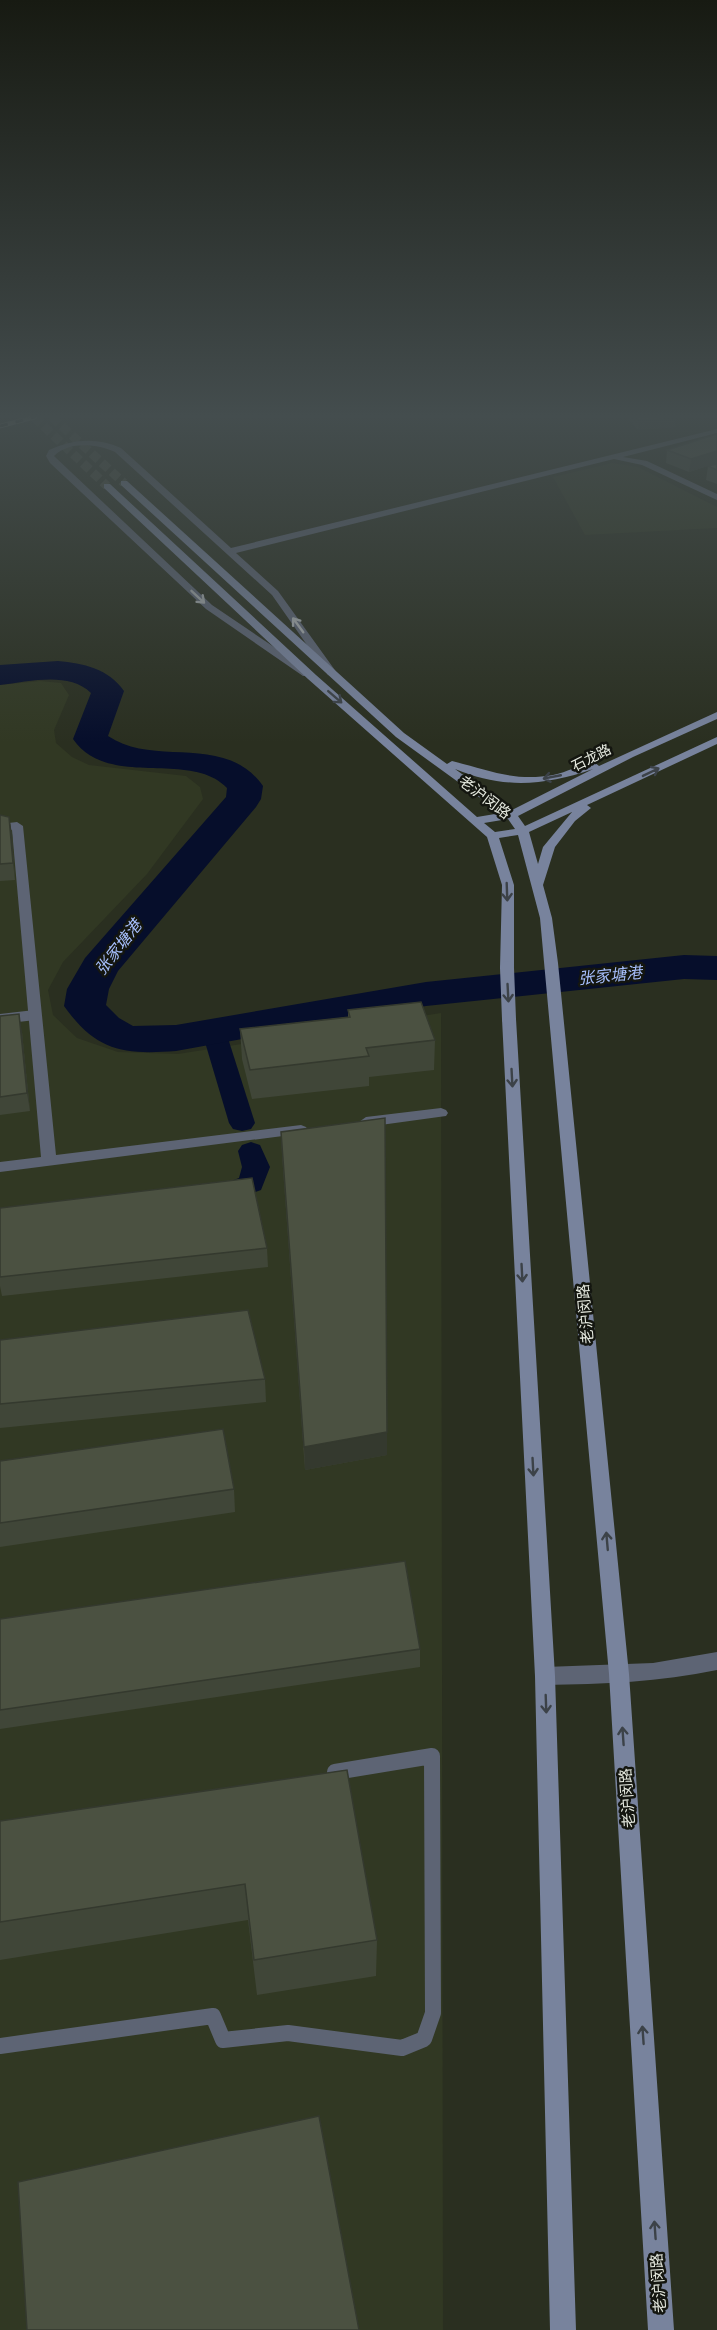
<svg xmlns="http://www.w3.org/2000/svg" width="717" height="2330" font-family="Manrope,'Noto Sans SC',sans-serif">
<style>
.built{fill:#313823}
.lines{fill:none;stroke-linecap:round;stroke-linejoin:round}
.canal{fill:#060e2b;fill-rule:evenodd}
.river{fill:#060e2b;fill-rule:evenodd}
.secondary-tunnel{stroke:#464b3d;stroke-width:9;stroke-dasharray:9 4.5;stroke-linecap:butt}
.service-far1{stroke:#5d6474;stroke-width:10}
.service{stroke:#5d6474;stroke-width:16}
.minor{fill:#5d6474;fill-rule:evenodd}
.secondary{fill:#78839d;fill-rule:evenodd}
.rail-casing{stroke:#b5baae;stroke-width:4.5}
.rail{stroke:#141610;stroke-width:3;stroke-dasharray:8;stroke-linecap:butt}
.secondary-bridge{stroke:#78839d;stroke-width:14}
.wall{fill:#404638}
.shaded-wall{fill:#34392e}
.building{fill:#4b5141;stroke:#34392e;stroke-width:1.5}
.oneway{stroke:#a8adaf}
.oneway2{stroke:#3c4248}
.labels{text-anchor:middle;dominant-baseline:central;stroke-width:5;stroke-linejoin:round;paint-order:stroke}
.far-street-label{font-size:14px;fill:#e5e9df;stroke:#141610}
.street-label{font-size:15px;fill:#e5e9df;stroke:#141610}
.water-label{font-size:16px;font-style:italic;fill:#a6befb;stroke:#141610}
</style>
<rect width="100%" height="100%" fill="#2a2f20"/>
<g class="built">
<path d="M612,463l26,4 79,40v21l-132,7 -32,-58z"/>
<path d="M40,681l21,2 8,12 -15,35 2,13 16,14 17,8 97,11 14,11 3,12 -56,75 -84,88 -15,28 5,25 24,23 41,14 60,2 263,-41 2,1317h-443v-1645z"/>
</g>
<g class="lines">
<g class="canal">
<path d="M214,1025l9,2 3,5 29,91 -4,6 -9,2 -9,-2 -4,-6 -27,-91 3,-5z"/>
<path d="M251,1142l9,3 10,22 -9,23 -38,14 -10,-2 -4,-7 4,-7 26,-10 3,-11 -4,-16 4,-6z"/>
</g>
<path class="river" d="M58,661c25,2 51,8 66,30l-16,45c47,32 117,-4 155,50l-2,13 -5,8 -138,164 -9,18 -3,16 13,13 14,8 43,-1 250,-43 258,-27 33,1v24l-33,-1 -258,27 -250,45c-53,4 -80,0 -112,-45l3,-17 18,-31 141,-161 1,-9c-37,-39 -119,2 -154,-49l18,-46c-23,-22 -62,-11 -91,-8v-20z"/>
<g class="secondary-tunnel">
<path d="M34,417l73,69"/>
<path d="M52,417l72,66"/>
</g>
<path class="service-far1" d="M0,1019l35,-4"/>
<path class="service" d="M0,2046l213,-30 10,24 65,-7 114,15 22,-9 9,-26 -1,-257 -97,16"/>
<g class="minor">
<path d="M717,429v4l-94,24 24,4 70,33v6l-75,-35 -28,-6 -378,94 42,38 59,82 -5,3 -4,-1 -56,-80 -157,-143c-18,-8 -46,-11 -61,4l158,149 99,67v4h-8l-97,-67 -156,-146 -4,-7 3,-6c24,-11 48,-13 72,-2l110,100z"/>
<path d="M17,822l6,4 33,329 245,-30 5,2 2,3 -2,3 -306,39v-10l41,-5 -29,-327 -12,2v-8z"/>
<path d="M441,1108l5,2 2,3 -2,3 -80,11 -7,-5 7,-5z"/>
<path d="M717,1652v18c-57,12 -114,14 -172,15l-7,-3 -3,-6 3,-6 7,-3 108,-4z"/>
</g>
<g class="secondary">
<path d="M121,481h6l277,252 43,31 5,-3c36,9 63,21 101,14 14,-3 27,-10 41,-13l5,4 118,-54v7l-84,38 -115,59 7,10 192,-89v7l-130,61 4,3 -16,13 -20,26 -12,38 9,33 6,45 71,711 45,656h-26l-39,-656 -69,-756 -22,-83 -19,3 15,47v83l-7,4 -7,-4 2,-83 -15,-48 -179,-158 -204,-191v-4h6l206,191 161,142 24,-4 -105,-76 -275,-252zM455,769c48,20 89,17 138,0l-81,41zM572,812l-29,35 -5,17 -9,-32zM508,819l7,10 -20,3 -11,-9z"/>
<path d="M509,1015l7,4 39,657 21,654h-26l-15,-654 -33,-657z"/>
</g>
<g class="rail-casing">
<path id="rail" d="M0,426l35,-9"/>
</g>
<use href="#rail" class="rail"/>
<path class="secondary-bridge" d="M507,968l2,51"/>
</g>
<g class="wall">
<path d="M627,417h48v10l-37,3 -11,-12z"/>
<path d="M667,450l50,13 -28,9 -23,-9z"/>
<path d="M717,464v20l-11,-4 2,-14z"/>
<path d="M0,815l9,2 3,17 3,46 -15,1z"/>
<path d="M348,1010l87,30 -1,30 -65,7v9l-117,13 -10,-40 -2,-30 108,-12z"/>
<path d="M0,1016l22,16 8,79 -30,4z"/>
<path d="M281,1132l106,323 -82,15 -23,-315z"/>
<path d="M0,1208l267,40 1,19 -266,29 -2,-10z"/>
<path d="M0,1340l265,39 1,23 -266,26z"/>
<path d="M0,1461l234,28 1,23 -235,35z"/>
<path d="M0,1619l420,30v18l-420,62z"/>
<path d="M347,1770l30,170 -1,36 -119,19 -9,-75 -248,40v-139z"/>
</g>
<g class="shaded-wall">
<path d="M681,417h21l-21,2z"/>
<path d="M676,418l-1,9 -37,3 1,-9z"/>
<path d="M717,451v12l-28,9 2,-13z"/>
<path d="M9,817l3,17 3,46 -2,-17z"/>
<path d="M19,1014l3,18 8,79 -3,-18z"/>
<path d="M387,1432v23l-82,15 -1,-23z"/>
</g>
<g class="building">
<path d="M635,417h40l1,1 -37,3z"/>
<path d="M717,434v17l-26,8 -24,-9z"/>
<path d="M717,464v6l-9,-4z"/>
<path d="M0,815l9,2 4,46 -13,1z"/>
<path d="M421,1002l14,38 -69,8 3,8 -119,14 -10,-41 110,-12 -2,-7z"/>
<path d="M19,1014l8,79 -27,4v-81z"/>
<path d="M385,1118l2,314 -83,15 -23,-315z"/>
<path d="M252,1178l15,70 -267,29v-69z"/>
<path d="M248,1310l17,69 -265,25v-64z"/>
<path d="M223,1429l11,60 -234,34v-62z"/>
<path d="M405,1561l15,88 -420,61v-91z"/>
<path d="M347,1770l30,170 -123,20 -9,-76 -245,38v-101z"/>
<path d="M319,2116l40,214h-332l-9,-148z"/>
</g>
<defs><path id="oneway-shaft" d="M-6 0H5M1.5-3L5.5 0L1.5 3" fill="none" stroke-width="1.6" stroke-linecap="round" stroke-linejoin="round" transform="scale(1.5)"/></defs>
<g class="oneway">
<use href="#oneway-shaft" transform="translate(198 597) rotate(43)"/>
<use href="#oneway-shaft" transform="translate(298 625) rotate(-126)"/>
</g>
<g class="oneway2">
<use href="#oneway-shaft" transform="translate(335 697) rotate(41)"/>
<use href="#oneway-shaft" transform="translate(651 772) rotate(-26)"/>
<use href="#oneway-shaft" transform="translate(552 777) rotate(169)"/>
<use href="#oneway-shaft" transform="translate(507 892) rotate(88)"/>
<use href="#oneway-shaft" transform="translate(508 993) rotate(87)"/>
<use href="#oneway-shaft" transform="translate(512 1078) rotate(87)"/>
<use href="#oneway-shaft" transform="translate(522 1273) rotate(87)"/>
<use href="#oneway-shaft" transform="translate(533 1467) rotate(87)"/>
<use href="#oneway-shaft" transform="translate(607 1541) rotate(-95)"/>
<use href="#oneway-shaft" transform="translate(546 1704) rotate(88)"/>
<use href="#oneway-shaft" transform="translate(623 1736) rotate(-94)"/>
<use href="#oneway-shaft" transform="translate(643 2035) rotate(-94)"/>
<use href="#oneway-shaft" transform="translate(655 2230) rotate(-94)"/>
</g>
<linearGradient id="sky" x2="0" y2="1"><stop stop-color="#171a12"/><stop offset="0.56" stop-color="#444d4e"/><stop offset="1" stop-color="#444d4e" stop-opacity="0"/></linearGradient>
<rect width="717" height="743" fill="url(#sky)"/>
<g class="labels">
<g class="far-street-label">
<text transform="translate(591 757) rotate(-27)">石龙路</text>
</g>
<g class="street-label">
<text transform="translate(485 797) rotate(37)">老沪闵路</text>
<text transform="translate(585 1314) rotate(-95)">老沪闵路</text>
<text transform="translate(627 1798) rotate(-94)">老沪闵路</text>
<text transform="translate(658 2283) rotate(-94)">老沪闵路</text>
</g>
<g class="water-label">
<text transform="translate(118 947) rotate(-52)">张家塘港</text>
<text transform="translate(610 975) rotate(-6)">张家塘港</text>
</g>
</g>
</svg>
